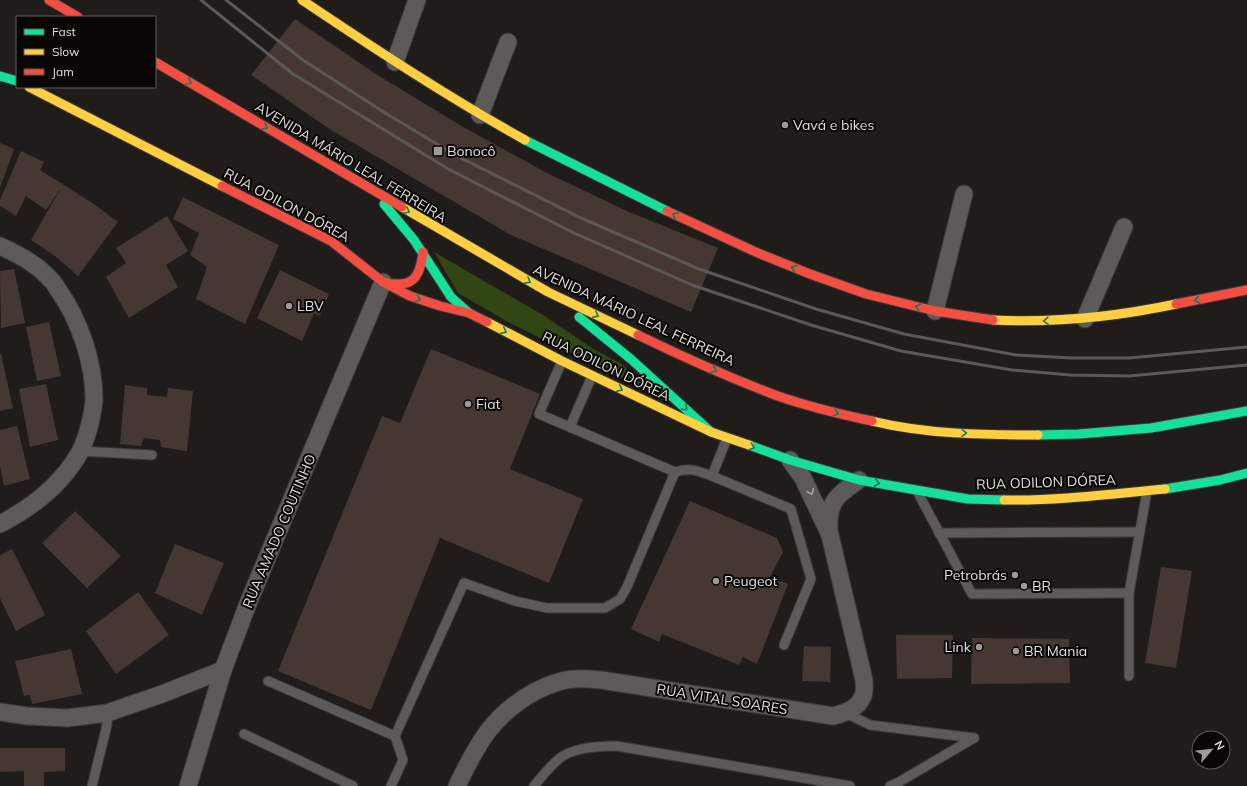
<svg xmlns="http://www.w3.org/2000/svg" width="1247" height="786" font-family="Mulish,sans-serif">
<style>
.green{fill:#324614}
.building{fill:#453832}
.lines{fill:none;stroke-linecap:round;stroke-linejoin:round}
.lane-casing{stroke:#3b3939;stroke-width:11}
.street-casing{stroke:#3b3939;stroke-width:19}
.fast-casing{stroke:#3b3939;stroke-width:11}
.slow-casing{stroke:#3b3939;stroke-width:11}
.jam-casing{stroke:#3b3939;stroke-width:11}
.lane{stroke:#5c5b5a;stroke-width:9}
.street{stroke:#5c5b5a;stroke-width:17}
.fast{stroke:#16e098;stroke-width:9}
.slow{stroke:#ffcf43;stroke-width:9}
.jam{stroke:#f24e42;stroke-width:9}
.rail{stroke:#5b5958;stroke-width:3}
.oneway{stroke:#107e56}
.oneway2{stroke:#a5a4a2}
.poi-dot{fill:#9d9b98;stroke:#080706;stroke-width:1.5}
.labels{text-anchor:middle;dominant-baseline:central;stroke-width:4;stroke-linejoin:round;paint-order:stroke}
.poi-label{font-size:14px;fill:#e1dfdc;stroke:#080706;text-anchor:start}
.street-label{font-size:14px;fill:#e1dfdc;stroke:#080706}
</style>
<rect width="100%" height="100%" fill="#1f1c1a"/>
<path class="green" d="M434,252l109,63 52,35 27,14 18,18 -2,4 -128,-63 -52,-30z"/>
<g class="building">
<path d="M295,19l81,55 82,50 89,49 82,39 89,36 -27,64 -180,-77 -180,-105 -80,-55z"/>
<path d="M0,143l14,6 -14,39z"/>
<path d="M21,151l23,11 -4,8 54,34 24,18 -40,54 -23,-20 -24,-16 30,-52 -15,22 -20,-14 -10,20 -16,-10v-6z"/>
<path d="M183,197l96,48 -34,79 -49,-25 11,-32 -17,-12 9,-22 -26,-14z"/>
<path d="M167,216l21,35 -22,14 12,22 -49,31 -23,-41 20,-14 -10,-15z"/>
<path d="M14,269l11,54 -24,5 -1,-57z"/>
<path d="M280,270l49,24 -9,22 -6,-3 -12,28 -45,-23z"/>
<path d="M49,322l12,54 -24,5 -11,-54z"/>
<path d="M431,349l109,45 -30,75 73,30 -34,84 -109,-45 -69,172 -93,-39 104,-255 18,7z"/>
<path d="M0,354h1l12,54 -13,3z"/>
<path d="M46,384l12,56 -28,7 -11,-58z"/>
<path d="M125,385l22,3v7l20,2 1,-9 25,3 -6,60 -26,-4 -1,-7 -16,-2 -3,8 -21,-2z"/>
<path d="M17,426l13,53 -26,7 -4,-21v-35z"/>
<path d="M690,501l87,37 6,14 -13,25 18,7 -31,80 -14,-7 -4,8 -77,-31 -3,8 -28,-13z"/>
<path d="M75,511l46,45 -34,32 -45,-45z"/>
<path d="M175,544l49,19 -22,52 -47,-22z"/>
<path d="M12,549l33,66 -29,16 -16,-33v-43z"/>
<path d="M1161,567l31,4 -16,97 -31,-5z"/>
<path d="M138,592l31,43 -53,39 -30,-43z"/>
<path d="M896,635h57l-1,43 -55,1z"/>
<path d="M972,638l97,1 1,44 -99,1z"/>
<path d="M804,646l27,1 -1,35 -28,-1z"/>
<path d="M71,649l11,45 -50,10 -2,-9 -6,1 -9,-35z"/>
<path d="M0,748h65v23l-21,1v14h-20v-15l-24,1z"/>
</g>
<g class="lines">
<g class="lane-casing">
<g id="lane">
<path d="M562,361l-23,53 136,58c16,-5 22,-1 37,4l15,-38"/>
<path d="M570,427l22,-51"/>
<path d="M80,451l72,4"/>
<path d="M712,476l79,33 20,70 -27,66"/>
<path d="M918,493l54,101 157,-1"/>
<path d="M939,533l201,-1"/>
<path d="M1129,676v-83l18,-102"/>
<path d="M268,681l127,55"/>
<path d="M846,713l24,12 104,13"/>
<path d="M244,734l109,52"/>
<path d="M92,786l15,-61v-12"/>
<path d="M391,786l12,-26 -8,-24 69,-153 51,18 32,7h58l15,-9 7,-12 48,-115"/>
<path d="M534,786c8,-10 16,-20 26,-28 14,-11 40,-12 57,-12l233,40"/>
<path d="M890,786l9,-4 75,-44"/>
</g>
</g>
<g class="street-casing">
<g id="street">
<path d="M395,62l22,-62"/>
<path d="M480,115l28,-73"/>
<path d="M0,246c18,8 37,18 50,33 4,3 6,8 9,12 21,30 35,72 35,108 -1,16 -7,39 -14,53 -18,32 -47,55 -80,72"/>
<path d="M935,311l29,-117"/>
<path d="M1085,319l39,-92"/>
<path d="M829,530c-1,-29 7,-34 30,-50"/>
<path d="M0,712l27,4 40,2 40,-5 55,-19 61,-24"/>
<path d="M188,786l35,-116 26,-69 134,-319"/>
<path d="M457,786c20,-42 36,-72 79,-95 12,-6 26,-12 40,-12 8,-1 16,0 25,1l232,36c12,-3 25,-7 30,-20 2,-4 1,-11 1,-16l-34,-145 -27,-57 -13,-18"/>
</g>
</g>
<g class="fast-casing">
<g id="fast">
<path d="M0,76l17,5"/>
<path d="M525,140l142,71"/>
<path d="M384,204l30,36 37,57 18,16"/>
<path d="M579,317l53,43 79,72"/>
<path d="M1038,435l41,-1 72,-6 96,-17"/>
<path d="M749,445l41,15 69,20 109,19 36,1"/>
<path d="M1165,489l55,-9 27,-7"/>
</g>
</g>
<g class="slow-casing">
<g id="slow">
<path d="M302,0c73,49 146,97 223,140"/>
<path d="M29,87l193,99"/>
<path d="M402,207l146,85 90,43"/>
<path d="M993,320c62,3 122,-3 183,-16"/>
<path d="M487,322l75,39 149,71 38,13"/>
<path d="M872,421c54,13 111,14 166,14"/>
<path d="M1004,500c54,1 107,-6 161,-11"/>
</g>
</g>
<g class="jam-casing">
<g id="jam">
<path d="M49,0l29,17"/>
<path d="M155,62l247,145"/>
<path d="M222,186l109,55 52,41 27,14 30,10 29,7 18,9"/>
<path d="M667,211l91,42 52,21 56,20 69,17 58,9"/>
<path d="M383,282c29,7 37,-3 40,-30"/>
<path d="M1176,304l71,-14"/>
<path d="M638,335c45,22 90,42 137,60 31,11 64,19 97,26"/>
</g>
</g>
<use href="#lane" class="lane"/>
<use href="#street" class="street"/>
<use href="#fast" class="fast"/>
<use href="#slow" class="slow"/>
<use href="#jam" class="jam"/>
<g class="rail">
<path d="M201,0l92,74 157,96 124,63 118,52 119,40 90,26 111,19 58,5 59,1 118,-11"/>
<path d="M226,0l77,60 79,51 75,45 124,62 118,51 117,40 88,25 112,21 56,3h57l118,-11"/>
</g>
</g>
<defs><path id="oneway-chevron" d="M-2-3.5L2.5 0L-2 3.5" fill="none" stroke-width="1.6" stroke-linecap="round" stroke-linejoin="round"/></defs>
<g class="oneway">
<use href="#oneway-chevron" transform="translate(189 82) rotate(30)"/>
<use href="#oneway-chevron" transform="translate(265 127) rotate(31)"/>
<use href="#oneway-chevron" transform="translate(407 211) rotate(30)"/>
<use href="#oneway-chevron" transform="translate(675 215) rotate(-155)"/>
<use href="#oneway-chevron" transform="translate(794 268) rotate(-158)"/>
<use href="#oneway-chevron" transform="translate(528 281) rotate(29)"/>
<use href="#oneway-chevron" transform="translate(418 299) rotate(18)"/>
<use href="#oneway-chevron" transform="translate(1197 300) rotate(169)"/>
<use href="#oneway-chevron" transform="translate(918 307) rotate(-166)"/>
<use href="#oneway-chevron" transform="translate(596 315) rotate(26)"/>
<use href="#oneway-chevron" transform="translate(1046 321) rotate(176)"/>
<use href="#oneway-chevron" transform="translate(504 331) rotate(27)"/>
<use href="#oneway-chevron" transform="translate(714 370) rotate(22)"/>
<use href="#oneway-chevron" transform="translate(620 389) rotate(25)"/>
<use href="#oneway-chevron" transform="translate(685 408) rotate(42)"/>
<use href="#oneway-chevron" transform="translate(836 413) rotate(15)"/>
<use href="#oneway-chevron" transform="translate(964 433) rotate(2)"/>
<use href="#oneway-chevron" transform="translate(752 447) rotate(19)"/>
<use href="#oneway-chevron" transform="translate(877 483) rotate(11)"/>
</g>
<use class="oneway2" href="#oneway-chevron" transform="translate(811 492) rotate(64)"/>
<g class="poi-dot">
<circle cx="785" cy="125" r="4"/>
<rect x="433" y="146" width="10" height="10" rx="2"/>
<circle cx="289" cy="306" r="4"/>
<circle cx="468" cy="404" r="4"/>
<circle cx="1015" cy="575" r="4"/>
<circle cx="716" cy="581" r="4"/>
<circle cx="1024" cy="586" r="4"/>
<circle cx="979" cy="647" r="4"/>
<circle cx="1016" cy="651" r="4"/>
</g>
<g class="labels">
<g class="poi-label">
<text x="793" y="125">Vavá e bikes</text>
<text x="447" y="151">Bonocô</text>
<text x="297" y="306">LBV</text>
<text x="476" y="404">Fiat</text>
<text x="1007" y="575" text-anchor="end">Petrobrás</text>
<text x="724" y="581">Peugeot</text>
<text x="1032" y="586">BR</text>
<text x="971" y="647" text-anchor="end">Link</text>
<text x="1024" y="651">BR Mania</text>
</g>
<g class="street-label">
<text transform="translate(351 162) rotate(31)">AVENIDA MÁRIO LEAL FERREIRA</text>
<text transform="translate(287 205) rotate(28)">RUA ODILON DÓREA</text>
<text transform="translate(634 315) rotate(25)">AVENIDA MÁRIO LEAL FERREIRA</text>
<text transform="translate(606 366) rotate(26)">RUA ODILON DÓREA</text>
<text transform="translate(1046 482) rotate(-2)">RUA ODILON DÓREA</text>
<text transform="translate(279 531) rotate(-67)">RUA AMADO COUTINHO</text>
<text transform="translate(722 699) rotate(9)">RUA VITAL SOARES</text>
</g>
</g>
<rect x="16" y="16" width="140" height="72" fill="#080706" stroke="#5f5d5c"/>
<rect x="24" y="29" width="20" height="6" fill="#16e098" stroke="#5f5d5c"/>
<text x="52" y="36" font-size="12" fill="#e1dfdc">Fast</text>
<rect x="24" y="49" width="20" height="6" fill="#ffcf43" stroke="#5f5d5c"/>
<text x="52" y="56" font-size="12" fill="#e1dfdc">Slow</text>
<rect x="24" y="69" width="20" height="6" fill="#f24e42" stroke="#5f5d5c"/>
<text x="52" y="76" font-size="12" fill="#e1dfdc">Jam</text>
<g transform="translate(1211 750) rotate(62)"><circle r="19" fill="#080706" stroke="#5f5d5c"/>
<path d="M0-3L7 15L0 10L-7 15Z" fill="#9d9b98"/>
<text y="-6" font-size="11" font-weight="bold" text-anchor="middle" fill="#e1dfdc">N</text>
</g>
</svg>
